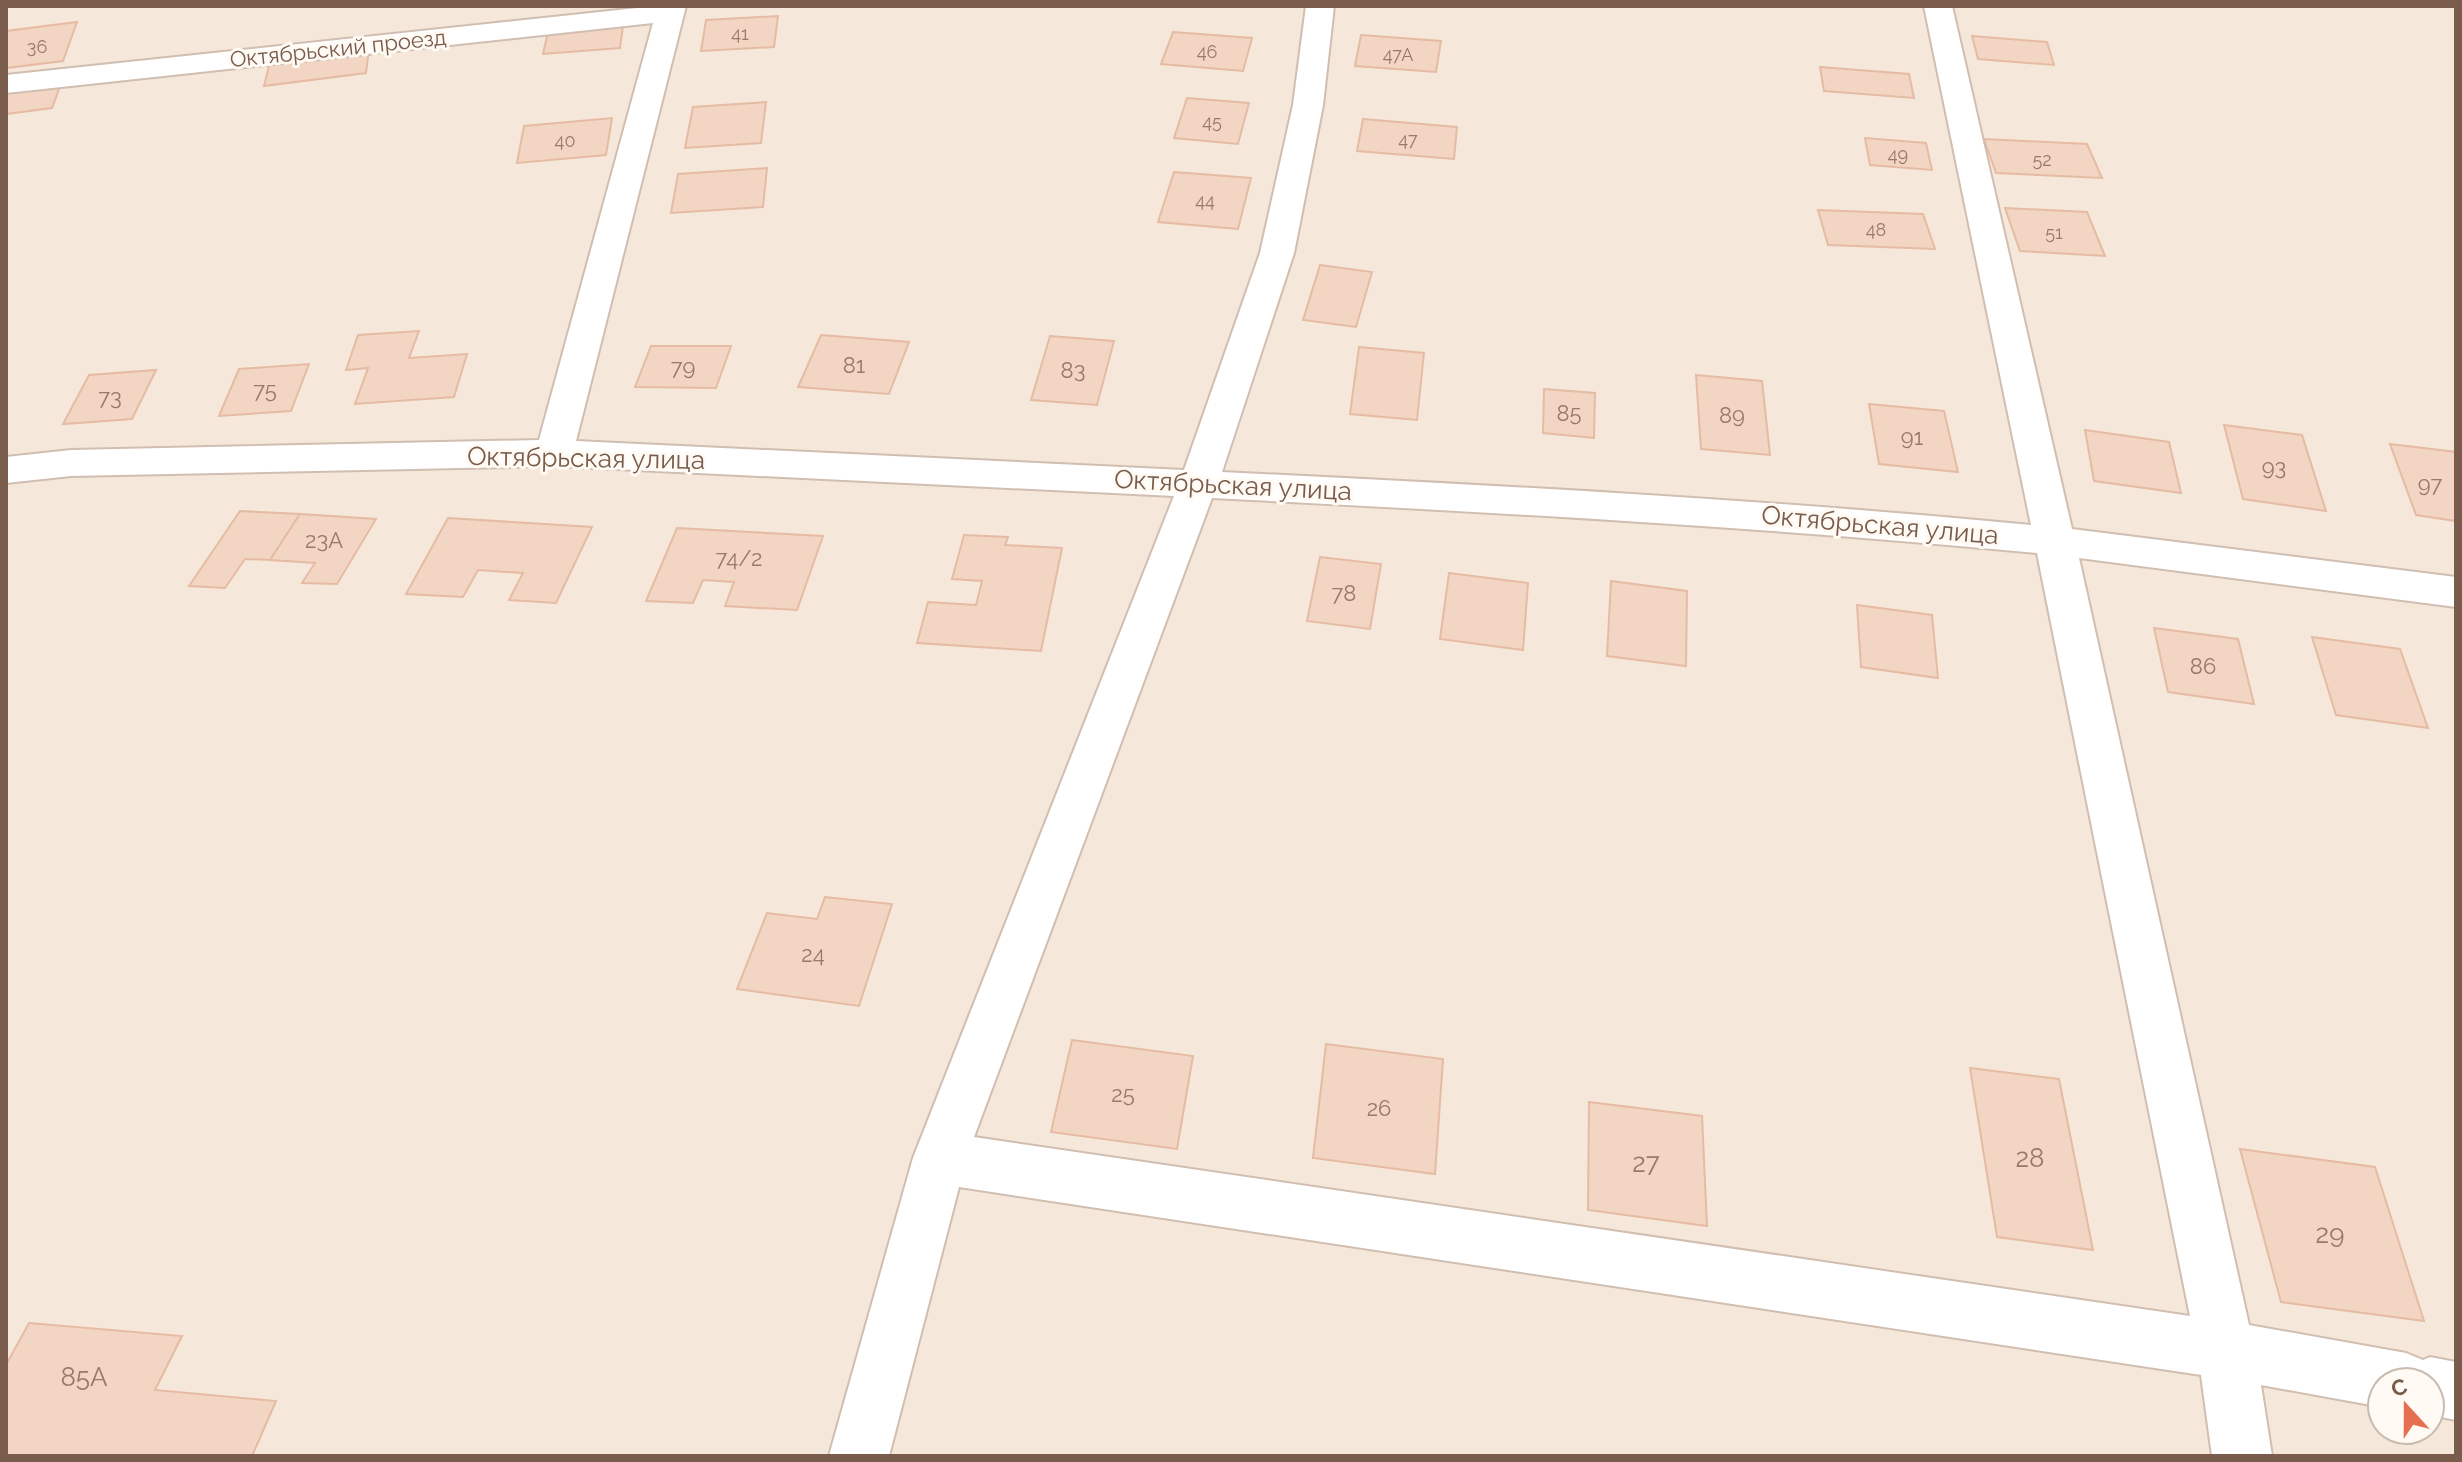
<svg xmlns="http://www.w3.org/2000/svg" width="2462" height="1462" font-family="Raleway,sans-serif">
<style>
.residential{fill:#f5e8da;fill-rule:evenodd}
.building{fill:#f3d5c3;stroke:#e6bba3;stroke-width:2}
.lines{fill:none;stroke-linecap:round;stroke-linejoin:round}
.minor-casing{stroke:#d1beb0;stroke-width:4}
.minor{fill:#fff;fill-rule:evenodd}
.labels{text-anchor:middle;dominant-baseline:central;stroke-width:6;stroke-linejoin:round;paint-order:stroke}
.far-number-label{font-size:18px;fill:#987a6a}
.far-street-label{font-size:22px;fill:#7a5c4d;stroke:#fffaf3}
.number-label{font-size:22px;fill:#987a6a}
.street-label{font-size:26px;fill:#7a5c4d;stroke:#fffaf3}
.near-number-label{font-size:26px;fill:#987a6a}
</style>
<rect width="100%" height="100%" fill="#fdf6ec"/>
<path class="residential" d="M6,6h2450v1450h-2450zM2382,1382h48v48h-48z"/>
<g class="building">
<path d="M778,16l-4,31 -73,4 5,-31z"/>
<path d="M77,22l-14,39 -57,7v-37z"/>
<path d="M623,26l-3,22 -77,6 5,-22z"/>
<path d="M1173,32l79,6 -9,33 -82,-7z"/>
<path d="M1361,35l80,6 -5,31 -81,-6z"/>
<path d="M1972,36l75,6 7,23 -76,-6z"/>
<path d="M369,49l-3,24 -102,13 6,-24z"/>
<path d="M1820,67l89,7 5,24 -90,-7z"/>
<path d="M61,84l-9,24 -46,6v-23z"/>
<path d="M1187,98l62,5 -11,41 -64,-6z"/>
<path d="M766,102l-5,41 -76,5 8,-41z"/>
<path d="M612,118l-6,37 -89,8 7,-37z"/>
<path d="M1363,119l94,8 -3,32 -97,-8z"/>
<path d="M1865,138l61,5 6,27 -62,-5z"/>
<path d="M1984,139l103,5 15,34 -106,-5z"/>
<path d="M767,168l-4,39 -92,6 7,-39z"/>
<path d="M1174,172l77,6 -13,51 -80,-7z"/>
<path d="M2005,208l82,4 18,44 -85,-5z"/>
<path d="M1818,210l105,4 12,35 -107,-4z"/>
<path d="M1320,265l52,7 -16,55 -53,-7z"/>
<path d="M419,331l-10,27 58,-4 -13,43 -99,7 13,-36 -22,2 12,-35z"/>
<path d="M821,335l88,7 -20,52 -91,-7z"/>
<path d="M1050,336l64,5 -17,64 -66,-5z"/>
<path d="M651,346h80l-15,42 -81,-1z"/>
<path d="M1359,347l65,6 -7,67 -67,-6z"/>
<path d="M309,364l-18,47 -72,5 20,-47z"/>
<path d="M156,370l-24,49 -69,5 26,-49z"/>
<path d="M1696,375l66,6 8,74 -69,-6z"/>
<path d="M1544,389l51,4 -1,45 -51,-5z"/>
<path d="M1869,404l75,7 14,61 -79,-8z"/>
<path d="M2224,425l78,10 24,76 -83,-12z"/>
<path d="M2085,430l84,12 12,51 -87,-12z"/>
<path d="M2390,444l66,8v69l-40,-6z"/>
<path d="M240,511l60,3 -30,46 -25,-1 -20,29 -36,-2z"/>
<path d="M300,514l76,5 -39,65 -35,-1 13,-20 -45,-3z"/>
<path d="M448,518l144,9 -36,76 -47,-3 14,-27 -45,-3 -15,27 -57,-3z"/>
<path d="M677,528l146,8 -26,74 -72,-4 9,-24 -31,-2 -10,23 -47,-2z"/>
<path d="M964,535l44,2 -3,8 57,3 -21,103 -124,-8 11,-41 48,3 6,-24 -30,-2z"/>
<path d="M1320,557l61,7 -11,65 -63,-8z"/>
<path d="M1449,573l79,10 -5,67 -83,-11z"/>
<path d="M1611,581l76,10 -1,75 -79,-10z"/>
<path d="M1857,605l75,10 6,63 -77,-11z"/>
<path d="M2154,628l84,11 16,65 -86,-12z"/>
<path d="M2312,637l88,12 28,79 -92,-13z"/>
<path d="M825,897l67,7 -33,102 -122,-17 30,-76 50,6z"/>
<path d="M1072,1040l121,16 -16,93 -126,-17z"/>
<path d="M1326,1044l117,15 -8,115 -122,-16z"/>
<path d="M1970,1068l89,11 34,171 -96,-13z"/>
<path d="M1589,1102l113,14 5,110 -119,-16z"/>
<path d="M2240,1149l135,18 49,154 -143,-19z"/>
<path d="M29,1323l153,13 -27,54 121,11 -24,55h-246v-91z"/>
</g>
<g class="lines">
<g class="minor-casing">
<path id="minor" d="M656,6h30l-110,435 608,29 76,-217 33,-148 13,-99h28l-11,99 -29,148 -72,219c270,13 540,27 809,53l-107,-519h28l120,523 384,48v30l-377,-49 170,767 157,28 17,7 7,-3 26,5v58l-26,-5v-33h-48v25l-121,-22 11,71h-60l-11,-81 -1242,-188 -70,269h-60l84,-298 261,-662 -620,-30 -483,10 -65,7v-26l65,-7 468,-10 114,-417 -647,70v-18zM1212,498c276,14 551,29 825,55l153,763 -1216,-179z"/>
</g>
<use href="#minor" class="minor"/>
</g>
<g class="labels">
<g class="far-number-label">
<text x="740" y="33">41</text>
<text x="37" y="46">36</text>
<text x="1207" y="51">46</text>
<text x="1398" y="54">47А</text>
<text x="1212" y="121">45</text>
<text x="1408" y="139">47</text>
<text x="565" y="140">40</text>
<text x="1898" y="154">49</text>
<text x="2042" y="159">52</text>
<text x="1205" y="200">44</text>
<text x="1876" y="229">48</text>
<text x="2054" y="232">51</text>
</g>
<g class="far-street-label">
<text transform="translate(338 48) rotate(-6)">Октябрьский проезд</text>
</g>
<g class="number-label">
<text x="854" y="365">81</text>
<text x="683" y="367">79</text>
<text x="1073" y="370">83</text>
<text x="265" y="390">75</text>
<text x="110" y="397">73</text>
<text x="1569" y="413">85</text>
<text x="1732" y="415">89</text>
<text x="1912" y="437">91</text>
<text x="2274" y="467">93</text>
<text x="2430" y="484">97</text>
<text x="324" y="540">23А</text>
<text x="739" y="558">74/2</text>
<text x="1344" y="593">78</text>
<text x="2203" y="666">86</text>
<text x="813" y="954">24</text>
<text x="1123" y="1094">25</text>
<text x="1379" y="1108">26</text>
</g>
<g class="street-label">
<text transform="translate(586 458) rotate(1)">Октябрьская улица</text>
<text transform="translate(1233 485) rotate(3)">Октябрьская улица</text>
<text transform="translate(1880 525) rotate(5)">Октябрьская улица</text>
</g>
<g class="near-number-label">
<text x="2030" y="1158">28</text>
<text x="1646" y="1163">27</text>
<text x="2330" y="1234">29</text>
<text x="84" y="1377">85А</text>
</g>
</g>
<rect width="2462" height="1462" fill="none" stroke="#7a5c4d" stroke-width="16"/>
<g transform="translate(2406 1406) rotate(339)"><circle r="38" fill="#fffaf3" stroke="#cabbb1" stroke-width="2"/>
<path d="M0-6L14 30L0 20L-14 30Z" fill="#e76f51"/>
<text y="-12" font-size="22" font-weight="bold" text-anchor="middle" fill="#7a5c4d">С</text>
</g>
</svg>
